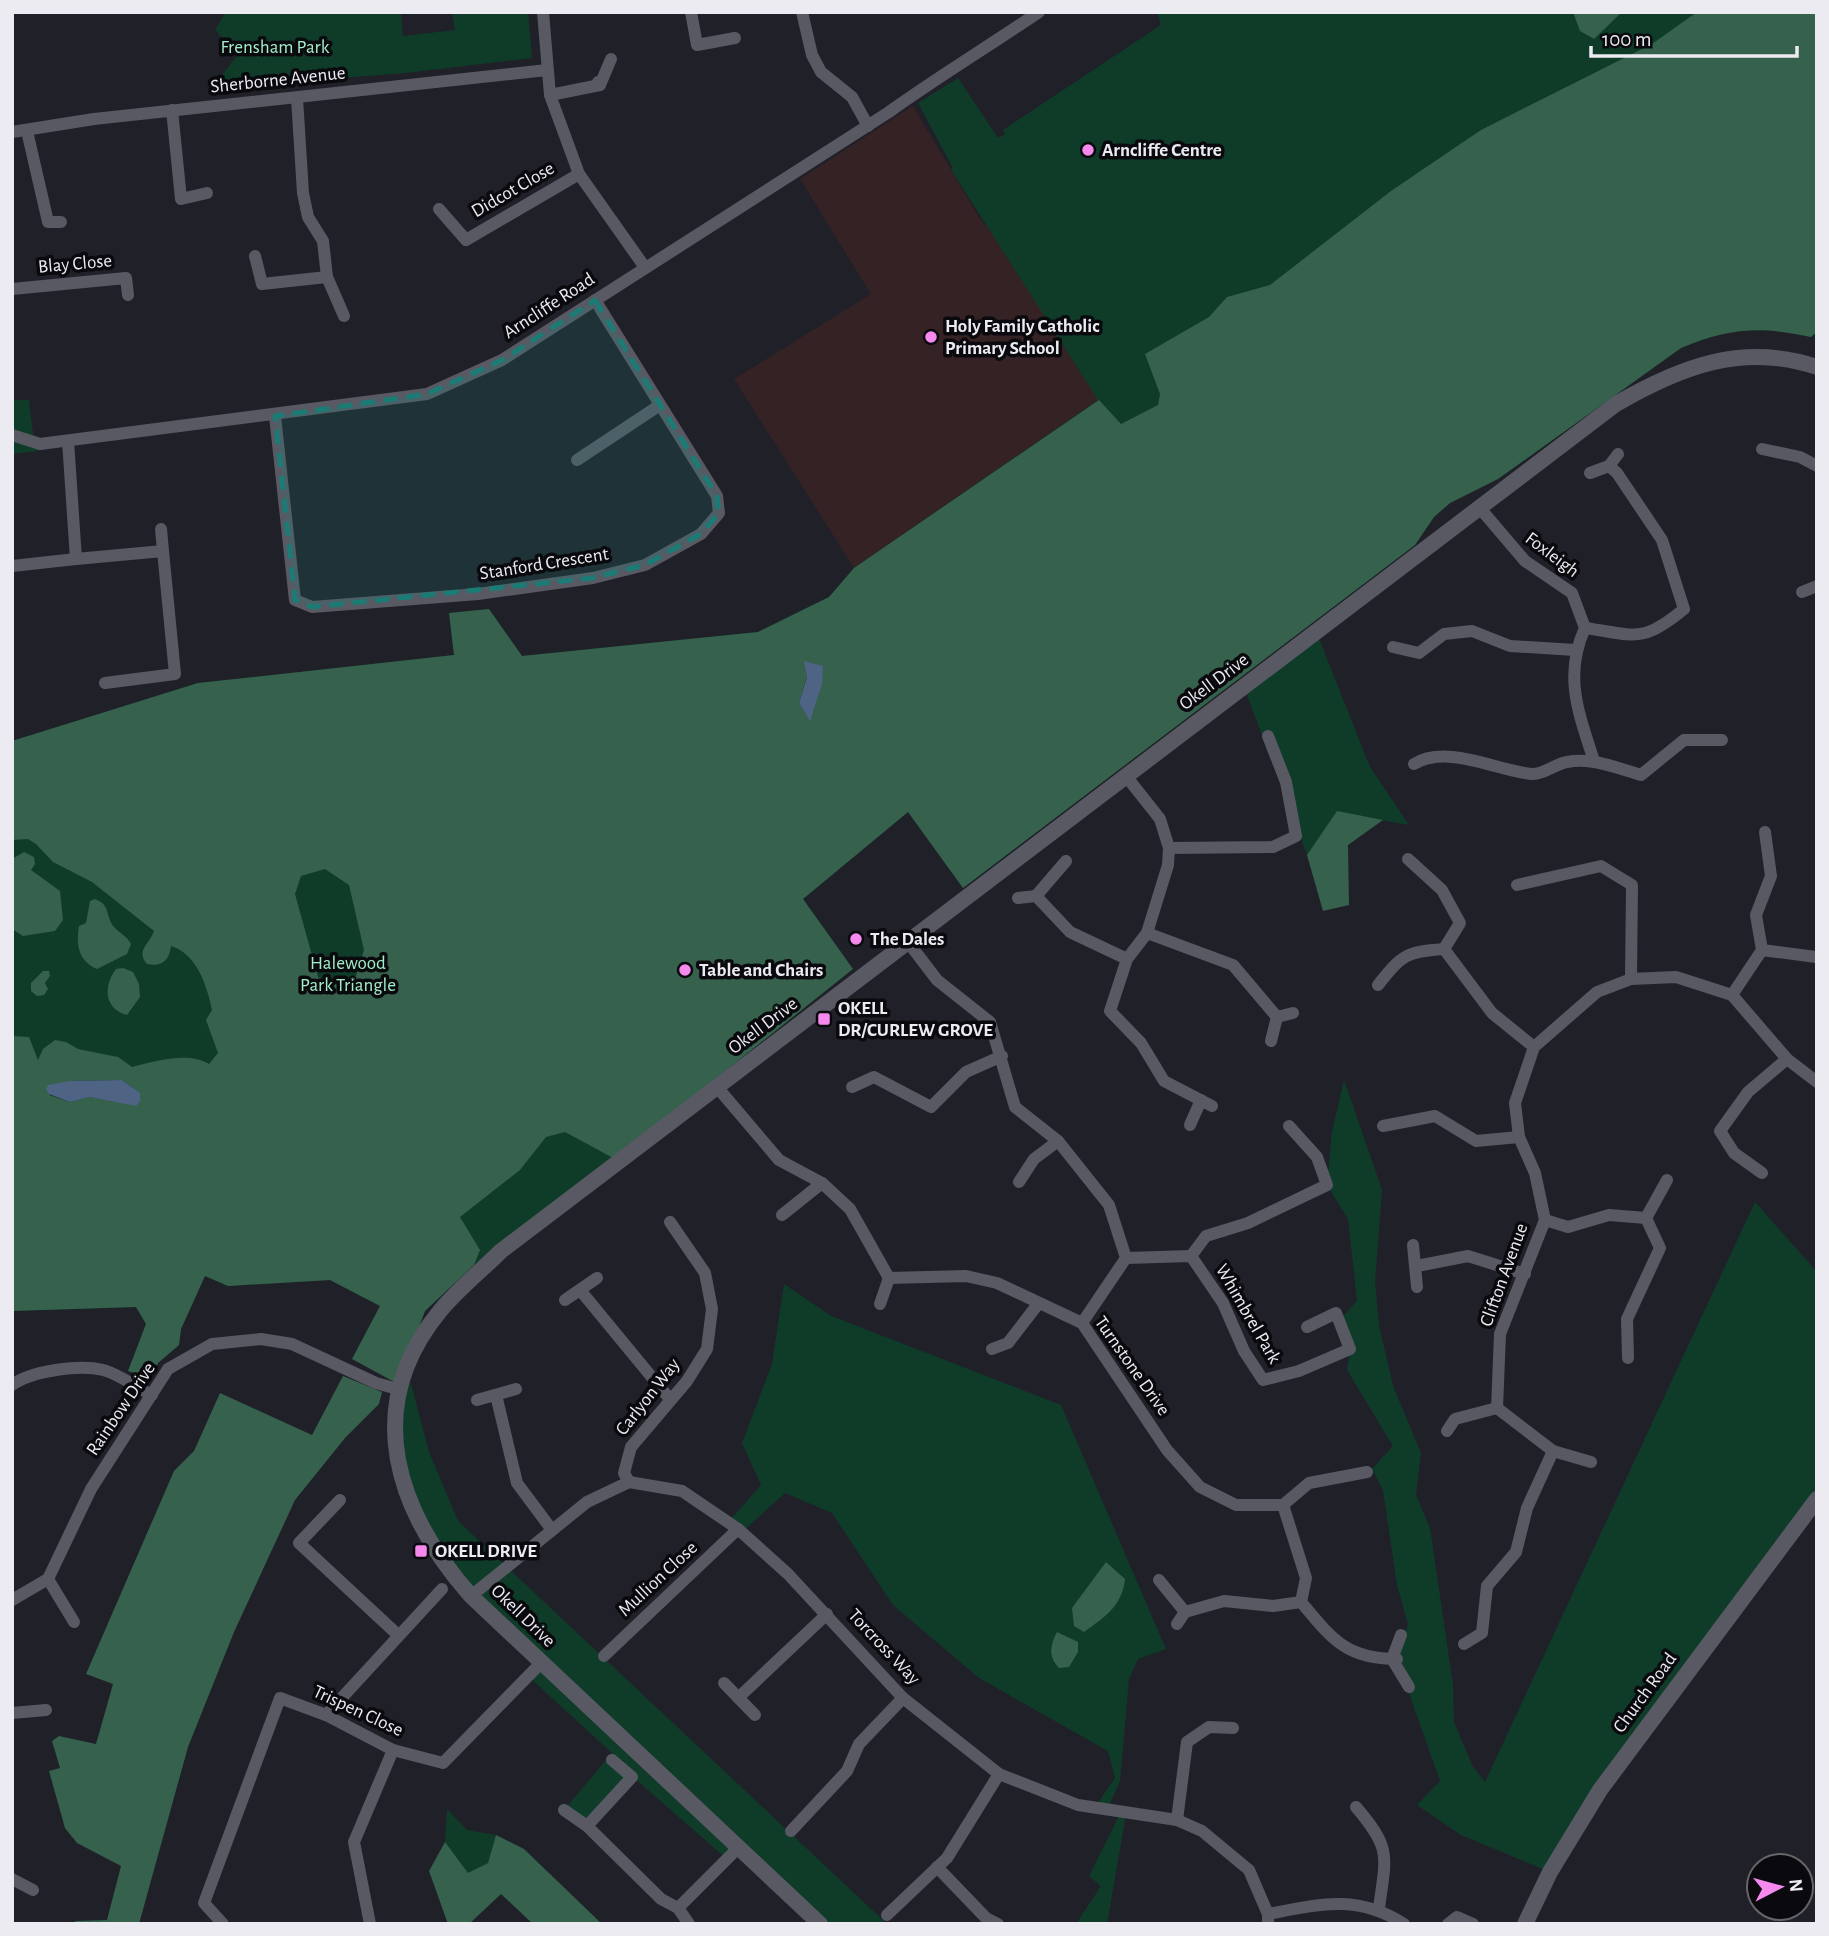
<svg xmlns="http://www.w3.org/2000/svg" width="1829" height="1936" font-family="'Alegreya Sans',sans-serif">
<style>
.education{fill:#352224}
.green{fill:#0f3c29}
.forest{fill:#35614d;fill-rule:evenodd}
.water{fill:#4f6385}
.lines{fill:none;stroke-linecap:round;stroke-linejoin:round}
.street{stroke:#595964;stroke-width:12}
.secondary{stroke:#595964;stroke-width:16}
.marked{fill:#1a7c75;fill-opacity:0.2;stroke:#1a7c75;stroke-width:5;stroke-dasharray:14 9;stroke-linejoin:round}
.poi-dot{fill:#f589ee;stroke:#0a0a0e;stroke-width:2.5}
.labels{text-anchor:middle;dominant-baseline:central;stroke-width:7;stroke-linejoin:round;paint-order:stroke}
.park-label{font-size:19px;fill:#a3eec9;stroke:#0a0a0e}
.street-label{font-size:19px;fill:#ebebf1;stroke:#0a0a0e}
.poi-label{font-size:19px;font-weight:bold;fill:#ebebf1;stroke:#0a0a0e;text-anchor:start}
</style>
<rect width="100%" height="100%" fill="#202029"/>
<path class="education" d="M913,106l66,111 22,28 98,155 -245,168 -120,-189 137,-85 -71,-115z"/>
<g class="green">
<path d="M226,12h175l2,24 52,-6 -3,-18h76l4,46 -126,15 -195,15 28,-34 -24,-24z"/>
<path d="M1157,12h660v320l-6,5c-51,-11 -82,-9 -130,11l-183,131 -48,24 -16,14 -19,28 -452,343 -55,-76 -105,87 50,70 -238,190 -141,106 -49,46 -14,31 -59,17 28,-53 -50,-26 -102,6 -23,-10 -24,53 -2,16 -21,18 -8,15 -22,-7 18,-47 -10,-17 -124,4v-570l186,-58 256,-28 -5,-42 40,-4 33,47 236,-24 71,-35 25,-29 244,-168 -147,-230 2,-2 -35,-65 40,-25 40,60 7,-4 -2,-4 158,-105z"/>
<path d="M12,400h17l5,42 16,1 -12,8 -26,3z"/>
<path d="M1316,631l54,136 39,58 -72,-13 -30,43 -63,-168z"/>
<path d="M1344,1080l38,110 -7,92 4,43 14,61 28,67 -5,42 14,33 23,157 1,37 19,45 12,15 270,-580 62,70v233l-267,367 -89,-37 -44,-30 23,-24 -43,-122 11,-35 -11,-39 -14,-95 -11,-21 21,-23 -46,-76 3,-21 -11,-27 18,-22 -9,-81 -21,-34 5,-53z"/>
<path d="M784,1284l47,32 230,89 105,244 -28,10 -9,20 -9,102 -11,25 -14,1 20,-29 -7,-27 -129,-73 -86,-73 -61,-92 -47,-20 -43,39 -12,-12 31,-35 -19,-42 30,-79z"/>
<path d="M407,1369l22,83 29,69 429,403h-67l-81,-76 -12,11 -94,-82 -46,49 -23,-16 48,-57 -84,-77 13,-14 -119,-131 -25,-74z"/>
<path d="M447,1809l20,21 29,5 -8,28 -20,11 -23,-32z"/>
<path d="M1121,1812l5,2 -19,110h-31l25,-38 -12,-10z"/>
</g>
<g class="forest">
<path d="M1573,12h49l-28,27 -14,-8z"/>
<path d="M1697,12h120v320l-6,5c-51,-11 -82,-9 -130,11l-183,131 -48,24 -16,14 -19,28 -452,343 -55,-76 -105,87 50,70 -238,190 -50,-27 -19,5 -26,33 -60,47 20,33 -6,15 -49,46 -27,73 -46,-25 28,-53 -50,-26 -102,6 -23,-10 -24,53 -2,16 -21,18 -8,15 -22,-7 18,-47 -10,-17 -124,4v-275l17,1 9,23 5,-11 12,-9 11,2 12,7 40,8 14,10c22,-6 57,-16 77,-3l9,-11 -12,-33 6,-10c-5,-24 -15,-56 -41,-64 -2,15 -9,21 -24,18 -12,-14 3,-20 7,-33l-62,-49 -39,-20 -17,-18 -8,-5 -16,1v-99l186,-58 256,-28 -5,-42 40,-4 33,47 236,-24 71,-35 25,-29 245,-168 22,24 37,-19 2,-11 -15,-40 64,-37 18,-20 43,-12 121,-94 90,-61 171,-86zM807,676l3,44 -11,-17zM325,869l24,16 15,65 -8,26 -24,9 -14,-8 -23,-83 6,-18zM122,1080l11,8 3,17 -46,-8 -20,5 -21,-7 21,-14z"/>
<path d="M1337,811l46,9 -35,25 1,60 -26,6 -16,-56z"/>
<path d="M24,852l10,5 1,7 -4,6 29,21 3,29 -8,11 -32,5 -11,-7v-70z"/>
<path d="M95,899c16,6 10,17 19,28 6,7 12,8 17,17l-4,10 -30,15c-19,-8 -21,-25 -18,-43l7,-3 4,-22z"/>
<path d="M123,968l10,4 6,12 1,13 -13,18c-23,-6 -24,-29 -11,-46z"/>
<path d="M43,971h6l1,5 -5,7 3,6 -4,6 -7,1 -6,-5v-8z"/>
<path d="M343,1376l39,16 -3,12 -34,34 -50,62 -61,132 -46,115 -49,177h-64v-3l32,-1 14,-54 -44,-23 -12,-15 -16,-57 11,-3 -8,-27 7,-5 37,8 17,-60 -27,-10 88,-203 20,-20 26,-58 92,42z"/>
<path d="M1106,1562l19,17c-3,27 -20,38 -41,53l-10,-6 -2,-18z"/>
<path d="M1057,1632l21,10v10l-9,15 -10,1c-11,-12 -9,-22 -2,-36z"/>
<path d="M496,1835l28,14 78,75h-69l-32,-30 -32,30h-21l-19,-53 16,-29 23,31 20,-10z"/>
</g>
<g class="water">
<path d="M804,661l19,5 -1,18 -12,37 -11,-18 8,-26z"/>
<path d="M122,1080l18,13v8l-4,5 -46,-9 -20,5 -21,-8 -3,-5 2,-4 22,-4z"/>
</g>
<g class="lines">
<g class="street">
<path d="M543,12l7,83 29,79 65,92"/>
<path d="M691,12l6,33 38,-7"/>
<path d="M802,12l10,43 9,17 31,25 16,29"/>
<path d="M600,85l11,-26"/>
<path d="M550,95l50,-10 -2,-3"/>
<path d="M172,110l9,89 26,-6"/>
<path d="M27,131l21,91h13"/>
<path d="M12,132l82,-13 453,-49"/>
<path d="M439,209l27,31 113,-66"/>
<path d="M255,256l7,28 65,-7 -4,-36 -15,-24 -5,-24 -6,-95"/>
<path d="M327,277l17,39"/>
<path d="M12,289l114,-11 2,17"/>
<path d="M275,416l20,184 17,7 166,-13 115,-16 52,-13 56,-31 18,-21 -2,-17 -122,-196"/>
<path d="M12,435l28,9 387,-50 75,-34 387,-248c49,-35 100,-66 150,-100"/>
<path d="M68,441l8,118 87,-8 12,123 -70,9"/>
<path d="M1762,449l38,8 17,9"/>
<path d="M577,460l83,-55"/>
<path d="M1609,466l9,-12"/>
<path d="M1479,507l46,54 47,32 13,35c-22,48 -6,86 9,133"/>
<path d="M161,529l2,22"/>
<path d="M12,566l64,-7"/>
<path d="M1802,592l15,-6"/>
<path d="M1585,628c50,7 57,16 99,-19l-22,-69 -45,-67 -8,-7 -19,7"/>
<path d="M1393,647l26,6 25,-19 28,-3 38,15 65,4"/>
<path d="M1414,764c32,-20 82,6 117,10 12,1 24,-10 36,-12 25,-5 50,6 74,13l43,-35h38"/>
<path d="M1126,776l34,43 9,29 -1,17 -21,68 -20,26 -17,52 31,32 23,38 48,25"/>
<path d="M1169,848l104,-1 23,-11 -10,-54 -18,-46"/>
<path d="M1408,859l34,31 18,33 -16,26"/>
<path d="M1066,861l-30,35 34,36 57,27"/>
<path d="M1517,885l84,-19 31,19 -1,94"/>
<path d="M1018,898l18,-2"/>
<path d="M1147,933l86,32 44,52 16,-4"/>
<path d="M908,942l29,38 53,42 25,85 43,34 51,64 17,53 -44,65"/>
<path d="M1762,950l54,7"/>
<path d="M1378,985c24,-30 27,-33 66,-36l48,64 42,34"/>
<path d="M1732,995l30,-45 -6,-35 15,-39 -6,-44"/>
<path d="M1271,1041l6,-24"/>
<path d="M717,1087l62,73 43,23 28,26 39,69 77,-2 31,7 85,40 85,127 33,37 36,18h47l26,-22 58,-11"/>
<path d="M852,1087l22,-10 57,30 35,-35 36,-16"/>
<path d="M1190,1125l11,-25"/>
<path d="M1383,1126l52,-10 41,25 43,-4"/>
<path d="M1762,1173l-28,-20 -14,-22 28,-39 39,-33"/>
<path d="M1019,1182l15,-23 24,-18"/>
<path d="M782,1215l40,-32"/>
<path d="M1545,1220l23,7 41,-12 37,3 21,-38"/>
<path d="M1413,1245l4,42"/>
<path d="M1191,1256l15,-20 42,-13 79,-38 -10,-28 -28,-31"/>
<path d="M1126,1258l65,-2 32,47 21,48 19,29 36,-9 51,-22 -14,-36 -29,14"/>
<path d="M1417,1266l51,-10 57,18"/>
<path d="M580,1290l89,108"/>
<path d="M565,1300l32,-22"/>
<path d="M880,1304l9,-26"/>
<path d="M992,1349l16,-6 30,-39"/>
<path d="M1628,1358l-1,-39 33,-71 -14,-30"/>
<path d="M12,1385c19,-14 68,-21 91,-15 16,4 34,18 49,25"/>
<path d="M496,1395l21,88 35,47"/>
<path d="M477,1400l39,-11"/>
<path d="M1497,1408l3,-74 45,-114 -10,-47 -16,-36 -4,-34 19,-56 63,-55 34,-13 45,-2 56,18 55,64 30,23"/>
<path d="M1497,1408l56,43 38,11"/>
<path d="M1447,1431l8,-12 42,-11"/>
<path d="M629,1482l-5,-9 7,-26 56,-66 20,-32 5,-40 -7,-36 -35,-51"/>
<path d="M340,1500l-41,43 99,92"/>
<path d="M1283,1505l23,73 -5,24c31,37 45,57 96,57"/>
<path d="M48,1579l26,43"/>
<path d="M1159,1580l26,32 39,-11 49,5 28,-4"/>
<path d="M471,1596l116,-94 42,-20 53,9 56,38 50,45 115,124 96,76 79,31 99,15 25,11 47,39 19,44v10"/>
<path d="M12,1600l36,-21 43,-90 77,-120 44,-25 49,-5 31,5 84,39 25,7"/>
<path d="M1177,1624l8,-12"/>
<path d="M1401,1635l-9,24 17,28"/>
<path d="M1464,1644l18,-11 5,-47 29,-34 11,-44 26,-57"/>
<path d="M604,1656l134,-127"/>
<path d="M724,1683l31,32"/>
<path d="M738,1698l89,-84"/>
<path d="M12,1713l34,-3"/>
<path d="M326,1715l116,-126"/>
<path d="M612,1760l20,17 -45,49 74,73 17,9"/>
<path d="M1356,1807c36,42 30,49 23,101"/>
<path d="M564,1810l23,16"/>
<path d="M1177,1820l10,-78 22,-15 24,1"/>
<path d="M791,1831l56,-60 12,-27 44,-46"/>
<path d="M937,1867l49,51 12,6"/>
<path d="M12,1879l21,11"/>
<path d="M1268,1914c52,-10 89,-20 136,10"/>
<path d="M887,1915l60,-57 52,-84"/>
<path d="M223,1924l-19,-21 76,-205 46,17 67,35 50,13 98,-100"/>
<path d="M370,1924l-16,-82 39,-92"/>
<path d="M689,1924l-11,-16 60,-60"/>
<path d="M1448,1924l9,-7 16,7"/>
</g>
<g class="secondary">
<path d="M820,1924l-349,-328c-74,-84 -111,-188 -31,-285 18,-22 41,-40 61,-60l1115,-847c64,-37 127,-62 201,-37"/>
<path d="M1525,1924l25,-52 50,-82 217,-291"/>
</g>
</g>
<path class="marked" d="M595,300l122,196 2,17 -18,21 -56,31 -52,13 -281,29 -17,-7 -20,-184 152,-22 75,-34z"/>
<g class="poi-dot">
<circle cx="1088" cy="150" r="7"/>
<circle cx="931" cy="337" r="7"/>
<circle cx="856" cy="939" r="7"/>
<circle cx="685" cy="970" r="7"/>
<rect x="817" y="1012" width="14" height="14" rx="3.5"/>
<rect x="414" y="1544" width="14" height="14" rx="3.5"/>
</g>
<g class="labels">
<g class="park-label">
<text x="275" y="47">Frensham Park</text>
<text x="348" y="963">Halewood<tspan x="348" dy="22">Park Triangle</tspan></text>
</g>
<g class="street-label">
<text transform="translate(278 80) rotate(-6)">Sherborne Avenue</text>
<text transform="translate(513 190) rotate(-30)">Didcot Close</text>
<text transform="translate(75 264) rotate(-5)">Blay Close</text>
<text transform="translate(549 306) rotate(-33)">Arncliffe Road</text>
<text transform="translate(1552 555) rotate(37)">Foxleigh</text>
<text transform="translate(544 564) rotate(-9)">Stanford Crescent</text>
<text transform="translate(1214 682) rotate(-37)">Okell Drive</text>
<text transform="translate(763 1026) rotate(-37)">Okell Drive</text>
<text transform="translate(1504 1275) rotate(-70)">Clifton Avenue</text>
<text transform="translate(1248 1314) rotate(60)">Whimbrel Park</text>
<text transform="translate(1132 1366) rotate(55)">Turnstone Drive</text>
<text transform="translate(648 1397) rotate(-52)">Carlyon Way</text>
<text transform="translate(121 1409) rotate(-56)">Rainbow Drive</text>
<text transform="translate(658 1579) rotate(-43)">Mullion Close</text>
<text transform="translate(523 1616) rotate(44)">Okell Drive</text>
<text transform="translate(884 1647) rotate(47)">Torcross Way</text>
<text transform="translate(1645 1693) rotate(-54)">Church Road</text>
<text transform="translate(358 1711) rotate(25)">Trispen Close</text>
</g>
<g class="poi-label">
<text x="1102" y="150">Arncliffe Centre</text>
<text x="945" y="326">Holy Family Catholic<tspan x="945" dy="22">Primary School</tspan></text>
<text x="870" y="939">The Dales</text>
<text x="699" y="970">Table and Chairs</text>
<text x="838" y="1008">OKELL<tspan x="838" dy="22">DR/CURLEW GROVE</tspan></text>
<text x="435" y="1551">OKELL DRIVE</text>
</g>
</g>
<rect width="1829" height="1936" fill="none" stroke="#ebebf1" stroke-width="28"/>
<g transform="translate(1780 1887) rotate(84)"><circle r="33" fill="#0a0a0e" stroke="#646469" stroke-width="2"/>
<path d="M0-5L12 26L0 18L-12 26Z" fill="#f589ee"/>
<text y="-10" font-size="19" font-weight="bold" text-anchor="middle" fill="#ebebf1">N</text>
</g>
<path d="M1591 46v10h206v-10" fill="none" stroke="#ebebf1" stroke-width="3.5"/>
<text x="1602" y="46" font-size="21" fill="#ebebf1" stroke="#0a0a0e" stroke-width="5" paint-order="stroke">100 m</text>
</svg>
